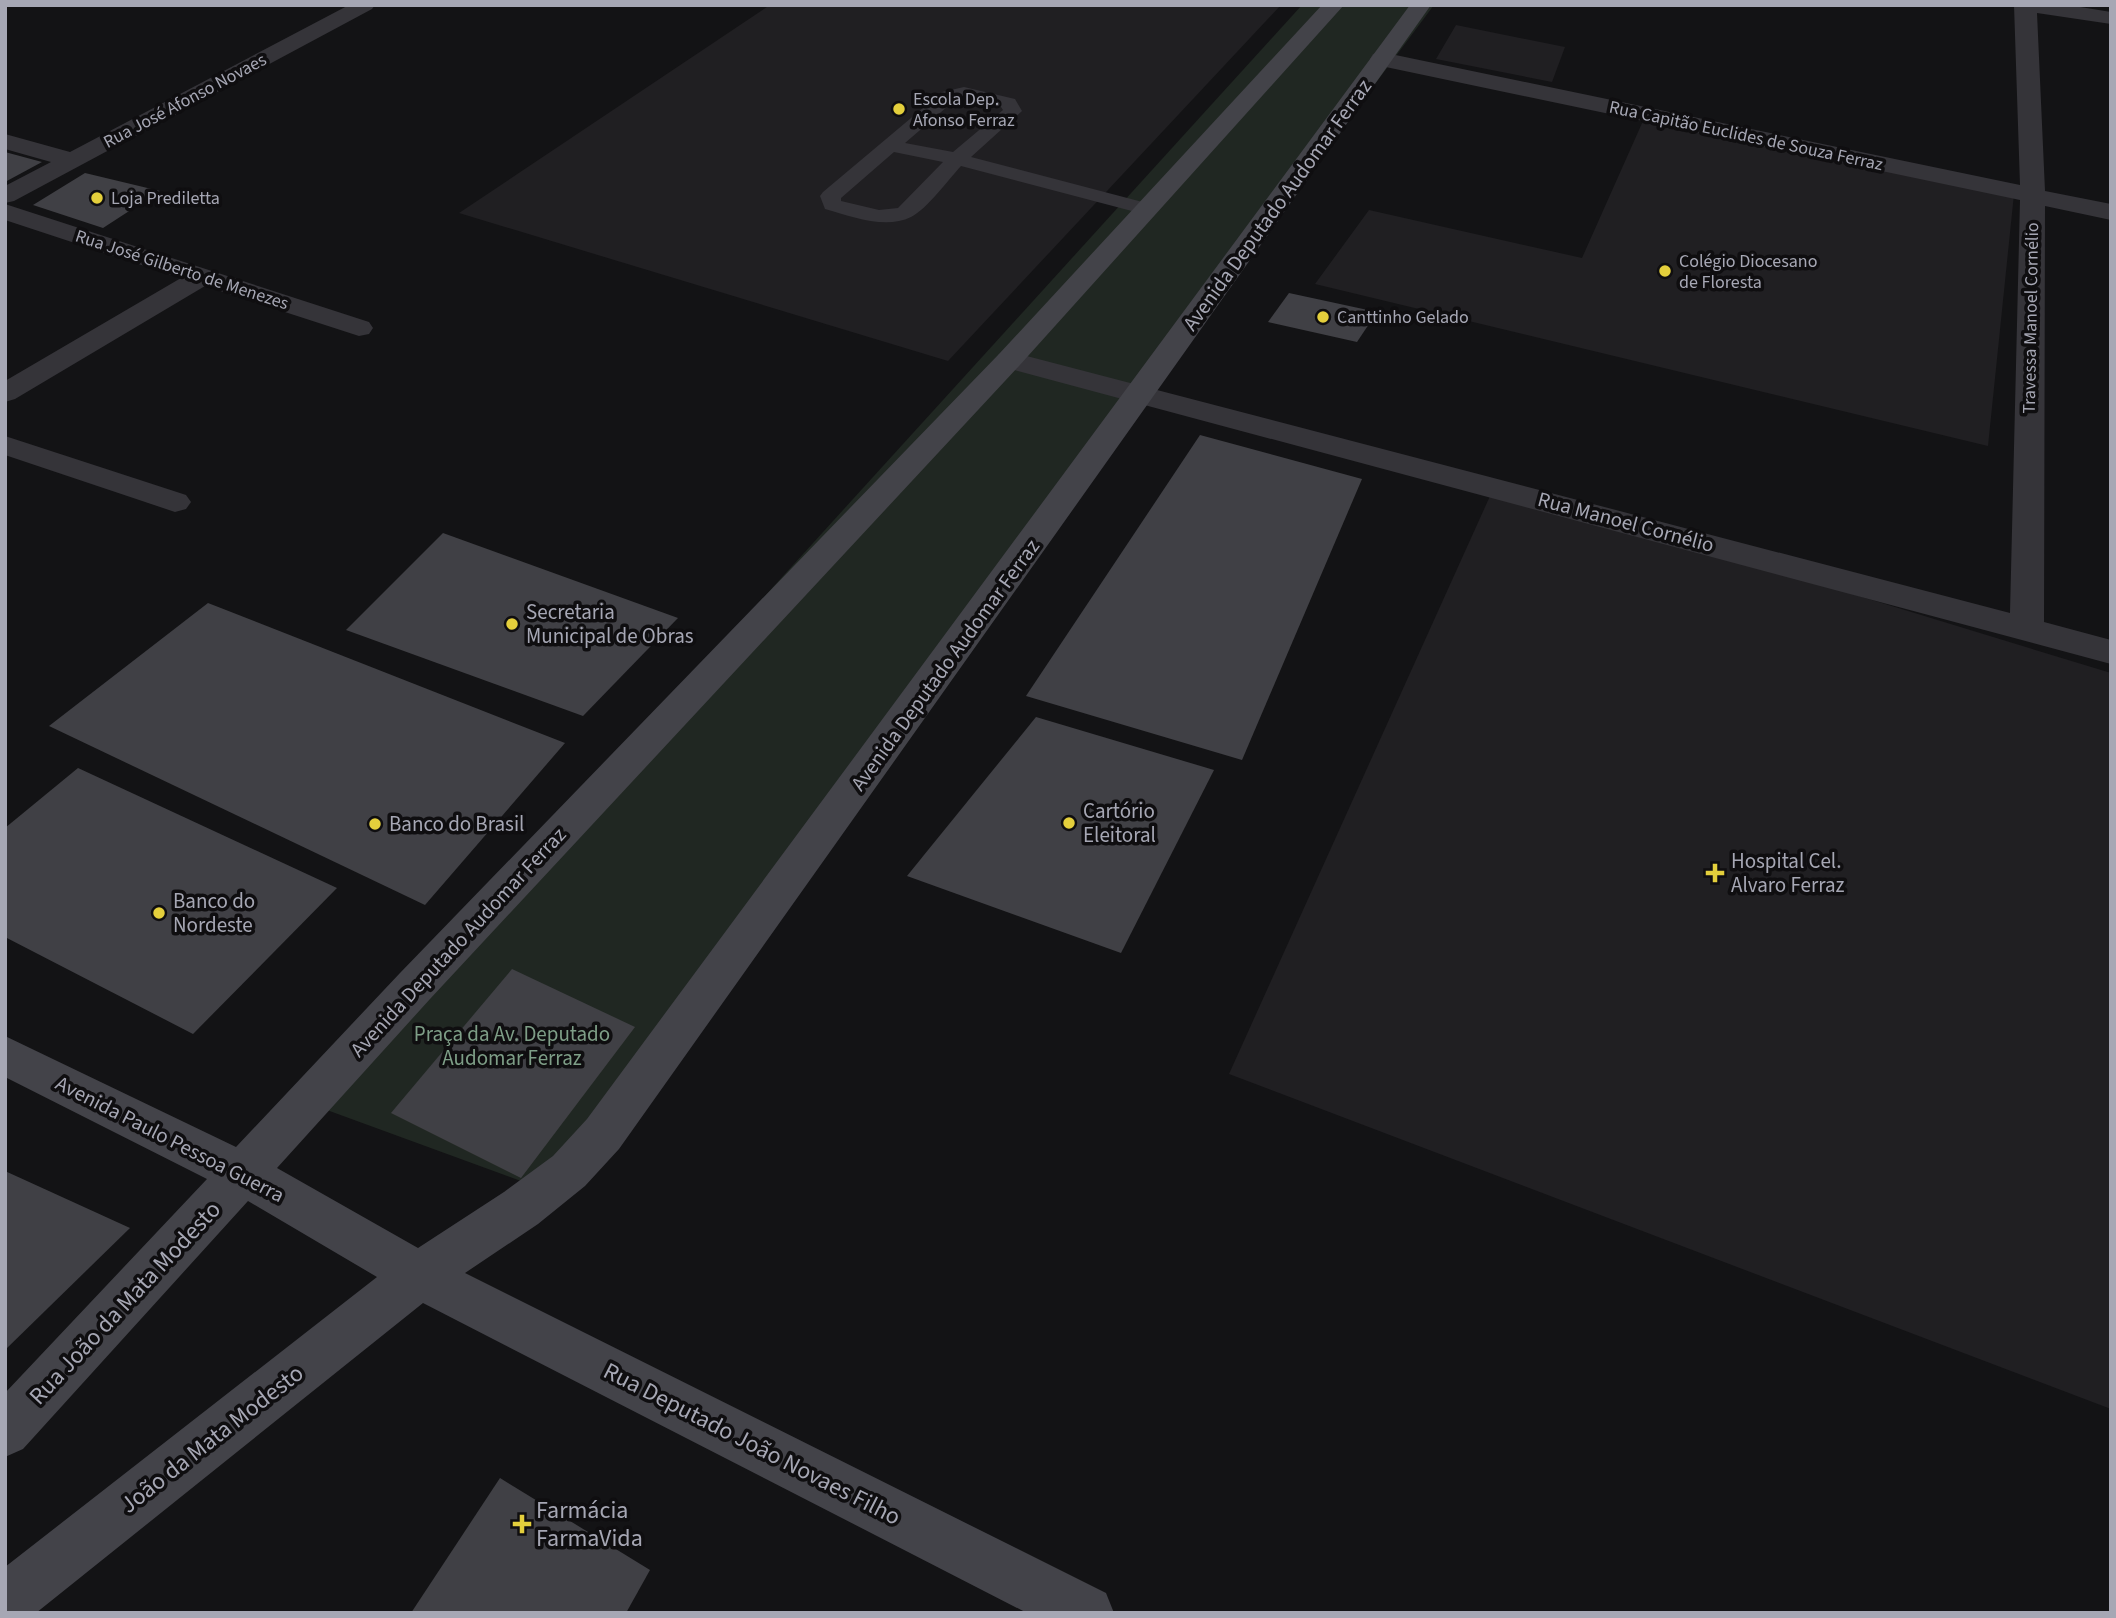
<svg xmlns="http://www.w3.org/2000/svg" width="2116" height="1618" font-family="'Source Sans 3',sans-serif">
<style>
.built{fill:#201f22}
.green{fill:#202722}
.building{fill:#404045}
.lines{fill:none;stroke-linecap:round;stroke-linejoin:round}
.lane{fill:#353439;fill-rule:evenodd}
.street{fill:#353439;fill-rule:evenodd}
.secondary{fill:#434349;fill-rule:evenodd}
.poi-dot{fill:#e4cf3c;stroke:#0f0e10;stroke-width:2.5}
.labels{text-anchor:middle;dominant-baseline:central;stroke-width:7;stroke-linejoin:round;paint-order:stroke}
.far-poi-label{font-size:18px;fill:#a6a7b4;stroke:#0f0e10;text-anchor:start}
.far-street-label{font-size:18px;fill:#a6a7b4;stroke:#0f0e10}
.street-label{font-size:21px;fill:#a6a7b4;stroke:#0f0e10}
.poi-label{font-size:21px;fill:#a6a7b4;stroke:#0f0e10;text-anchor:start}
.park-label{font-size:21px;fill:#7e9e87;stroke:#0f0e10}
.near-street-label{font-size:24px;fill:#a6a7b4;stroke:#0f0e10}
.near-poi-label{font-size:24px;fill:#a6a7b4;stroke:#0f0e10;text-anchor:start}
</style>
<rect width="100%" height="100%" fill="#131315"/>
<g class="built">
<path d="M770,5h511l-333,356 -489,-148z"/>
<path d="M1456,25l109,22 -13,35 -116,-23z"/>
<path d="M1643,121l371,73 -26,252 -673,-162 54,-74 213,48z"/>
<path d="M1495,485l616,188v736l-882,-335z"/>
</g>
<path class="green" d="M1302,5h132l-886,1186 -243,-89z"/>
<g class="building">
<path d="M5,152l37,10 -37,20z"/>
<path d="M85,173l75,18 -57,37 -70,-23z"/>
<path d="M1289,293l88,19 -20,30 -89,-20z"/>
<path d="M1200,435l162,44 -120,281 -216,-64z"/>
<path d="M443,533l235,85 -95,98 -237,-86z"/>
<path d="M208,603l357,140 -140,162 -376,-179z"/>
<path d="M1036,717l178,53 -93,183 -214,-77z"/>
<path d="M78,768l259,120 -144,146 -188,-97v-109z"/>
<path d="M512,969l123,58 -114,151 -130,-65z"/>
<path d="M5,1171l125,57 -125,122z"/>
<path d="M500,1478l150,92 -24,43h-215z"/>
</g>
<g class="lines">
<path class="lane" d="M964,87l51,12 7,12 -51,46 183,48 3,4 -3,4 -7,2 -186,-49c-13,14 -34,43 -50,51 -26,13 -60,-1 -86,-8l-5,-13 3,-4 119,-100zM964,99l37,8 2,3 -50,42 -48,-9 50,-43zM894,152l49,10 -45,46 -19,2 -38,-9v-3z"/>
<g class="street">
<path d="M349,5h26l-3,4 -358,192 -9,2v-17l46,-24 -46,-13v-15l65,18z"/>
<path d="M2014,5h54l43,7v12l-74,-11 8,178 66,13v16l-66,-14 -1,416 67,18v24l-1112,-298 -4,-6 4,-6 10,-3 10,3 991,259 10,-413 -639,-134 -8,-2 -3,-5 3,-5 8,-2 639,133z"/>
<path d="M5,204l364,118 4,6 -4,6 -10,2 -154,-50 -190,113 -10,3v-21l176,-103 -176,-58z"/>
<path d="M5,436l181,59 5,7 -5,7 -11,3 -170,-57z"/>
</g>
<path class="secondary" d="M1322,5h22l-325,361 -589,633 -153,169 141,80 86,-56 49,-36 34,-37 823,-1114h21l-812,1144 -34,37 -47,38 -73,49 641,320 8,20h-87l-604,-310 -387,310h-31v-46l372,-290 -129,-76 -225,248 -18,8v-64l202,-214 -202,-102v-41l231,111 164,-174 599,-619z"/>
</g>
<g class="poi-dot">
<circle cx="899" cy="109" r="7"/>
<circle cx="97" cy="198" r="7"/>
<circle cx="1665" cy="271" r="7"/>
<circle cx="1323" cy="317" r="7"/>
<circle cx="512" cy="624" r="7"/>
<circle cx="1069" cy="823" r="7"/>
<circle cx="375" cy="824" r="7"/>
<path d="M1711.5 862.5h7v7h7v7h-7v7h-7v-7h-7v-7h7z"/>
<circle cx="159" cy="913" r="7"/>
<path d="M518.5 1513.5h7v7h7v7h-7v7h-7v-7h-7v-7h7z"/>
</g>
<g class="labels">
<g class="far-poi-label">
<text x="913" y="99">Escola Dep.<tspan x="913" dy="21">Afonso Ferraz</tspan></text>
<text x="111" y="198">Loja Prediletta</text>
<text x="1679" y="261">Colégio Diocesano<tspan x="1679" dy="21">de Floresta</tspan></text>
<text x="1337" y="317">Canttinho Gelado</text>
</g>
<g class="far-street-label">
<text transform="translate(185 101) rotate(-28)">Rua José Afonso Novaes</text>
<text transform="translate(1746 136) rotate(12)">Rua Capitão Euclides de Souza Ferraz</text>
<text transform="translate(182 270) rotate(18)">Rua José Gilberto de Menezes</text>
<text transform="translate(2031 318) rotate(-89)">Travessa Manoel Cornélio</text>
</g>
<g class="street-label">
<text transform="translate(1277 205) rotate(-54)">Avenida Deputado Audomar Ferraz</text>
<text transform="translate(1626 522) rotate(15)">Rua Manoel Cornélio</text>
<text transform="translate(945 665) rotate(-54)">Avenida Deputado Audomar Ferraz</text>
<text transform="translate(458 942) rotate(-47)">Avenida Deputado Audomar Ferraz</text>
<text transform="translate(170 1139) rotate(27)">Avenida Paulo Pessoa Guerra</text>
</g>
<g class="poi-label">
<text x="526" y="612">Secretaria<tspan x="526" dy="24">Municipal de Obras</tspan></text>
<text x="1083" y="811">Cartório<tspan x="1083" dy="24">Eleitoral</tspan></text>
<text x="389" y="824">Banco do Brasil</text>
<text x="1731" y="861">Hospital Cel.<tspan x="1731" dy="24">Alvaro Ferraz</tspan></text>
<text x="173" y="901">Banco do<tspan x="173" dy="24">Nordeste</tspan></text>
</g>
<g class="park-label">
<text x="512" y="1034">Praça da Av. Deputado<tspan x="512" dy="24">Audomar Ferraz</tspan></text>
</g>
<g class="near-street-label">
<text transform="translate(125 1303) rotate(-47)">Rua João da Mata Modesto</text>
<text transform="translate(212 1439) rotate(-38)">João da Mata Modesto</text>
<text transform="translate(752 1444) rotate(27)">Rua Deputado João Novaes Filho</text>
</g>
<g class="near-poi-label">
<text x="536" y="1510">Farmácia<tspan x="536" dy="28">FarmaVida</tspan></text>
</g>
</g>
<rect width="2116" height="1618" fill="none" stroke="#a6a7b4" stroke-width="14"/>
</svg>
